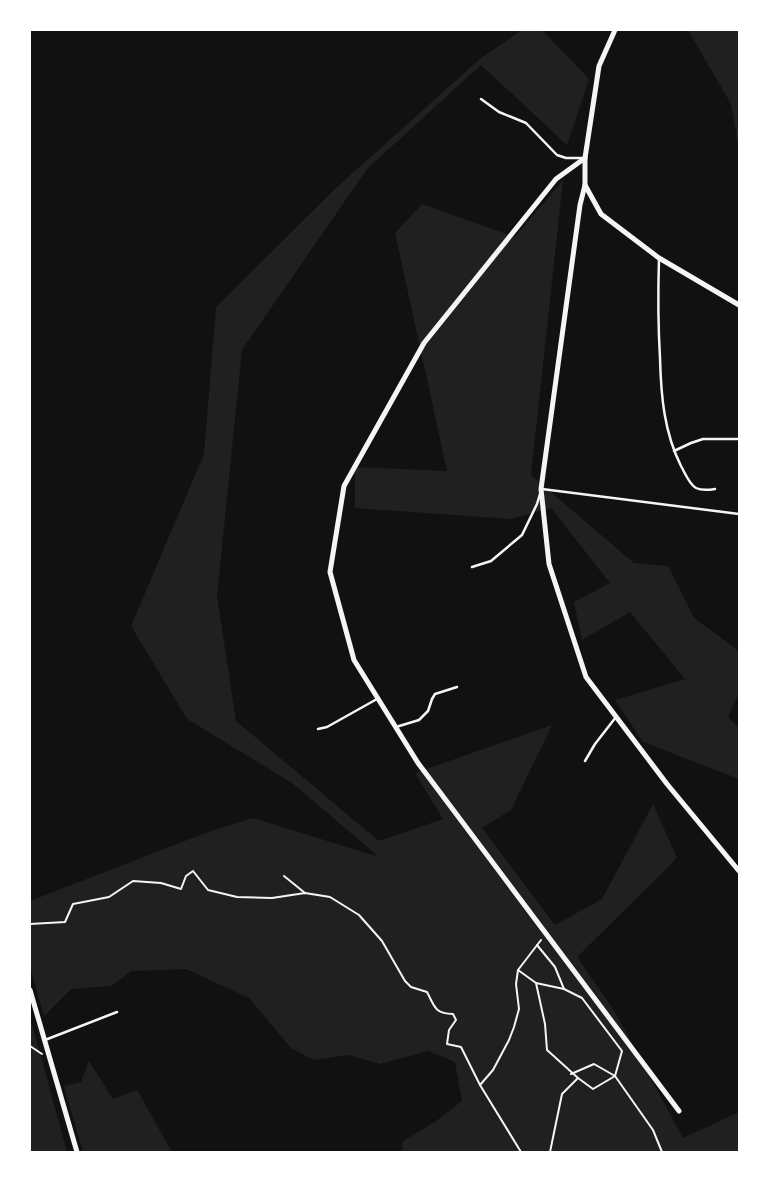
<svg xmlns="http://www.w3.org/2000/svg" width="769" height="1182" font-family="'Work Sans',sans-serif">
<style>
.green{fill:#202020}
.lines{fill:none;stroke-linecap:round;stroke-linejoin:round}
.path{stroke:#f5f5f5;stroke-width:2}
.service{stroke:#f5f5f5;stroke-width:2.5}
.minor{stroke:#f5f5f5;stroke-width:5}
</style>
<rect width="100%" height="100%" fill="#111"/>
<g class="green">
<path d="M522,30h22l-1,1 46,48 -22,66 -86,-80 -114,104 -125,181 -25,246 19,125 143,120 64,-22 -28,-46 137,-48 -41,85 -29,18 73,97 47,-26 51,-95 24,54 -100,99 38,55 68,126 56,-26v40h-337l1,-11 32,-19 27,-21 -7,-39 -27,-11 -48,13 -31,-9 -35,5 -23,-12 -42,-50 -63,-29 -54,2 -21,15 -40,3 -27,27 -14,-49v-66l178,-69 45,-14 126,39 -87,-74 -105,-64 -56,-93 73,-172 12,-147 121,-120 144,-129z"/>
<path d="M688,30h51v120l-8,-46z"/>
<path d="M563,180l-32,295 103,88 34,3 26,52 45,33v43l-11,23 11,11v51l-96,-37 -28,-42 70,-21 -55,-67 -48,28 -8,-38 36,-19 -59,-75 -40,11 -156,-11v-41l92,4 -52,-238 27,-29 93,33z"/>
<path d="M30,1017l37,135h-37z"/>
<path d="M89,1061l24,38 24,-9 35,62h-89l-19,-66 17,-4z"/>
</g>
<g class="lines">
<g class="path">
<path d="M284,876l21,17"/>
<path d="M30,924l35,-2 8,-18 36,-7 24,-16 28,2 20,6 5,-13 7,-5 15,19 29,7 35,1 33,-5 25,4 29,18 23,26 23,40 6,6 16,5c8,15 7,21 26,22l3,6 -7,10 -2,14 14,3 19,38"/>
<path d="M537,945l18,22 9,22"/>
<path d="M518,970l18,13 9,41 2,26 31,28"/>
<path d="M536,983l28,6 18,9 40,53 -7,25 -21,-12 -23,10"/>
<path d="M30,1046l12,8"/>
<path d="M521,1152l-41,-67 13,-15 16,-30 5,-13 5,-18 -3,-25 2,-14 23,-30"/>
<path d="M550,1152l12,-58 16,-16 15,11 22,-13 38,54 9,22"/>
</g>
<g class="service">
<path d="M481,99l18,13 27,11 31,32 9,3h18"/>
<path d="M659,258c-1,33 -1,67 1,100 1,38 4,74 21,108 4,7 8,18 15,22 6,3 13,2 19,1"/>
<path d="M674,451l17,-8 12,-4h36"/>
<path d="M542,489l197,25"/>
<path d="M472,567l19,-6 31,-26 15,-31 3,-10"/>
<path d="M396,727l23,-7 9,-9 4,-12 3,-5 22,-7"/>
<path d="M318,729l9,-2 50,-28"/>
<path d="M585,761l10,-17 21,-27"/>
<path d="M45,1040l72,-28"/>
</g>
<g class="minor">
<path d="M615,30l-16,36 -14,92v27l-5,20 -39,284 8,75 37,113 81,107 72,87"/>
<path d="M585,158l-29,21 -132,164 -80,143 -14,86 24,88 64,103 261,348"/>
<path d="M585,185l16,29 58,44 80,47"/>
<path d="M30,990l47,162"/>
</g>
</g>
<rect width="769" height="1182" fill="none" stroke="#ffffff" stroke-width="62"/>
</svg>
